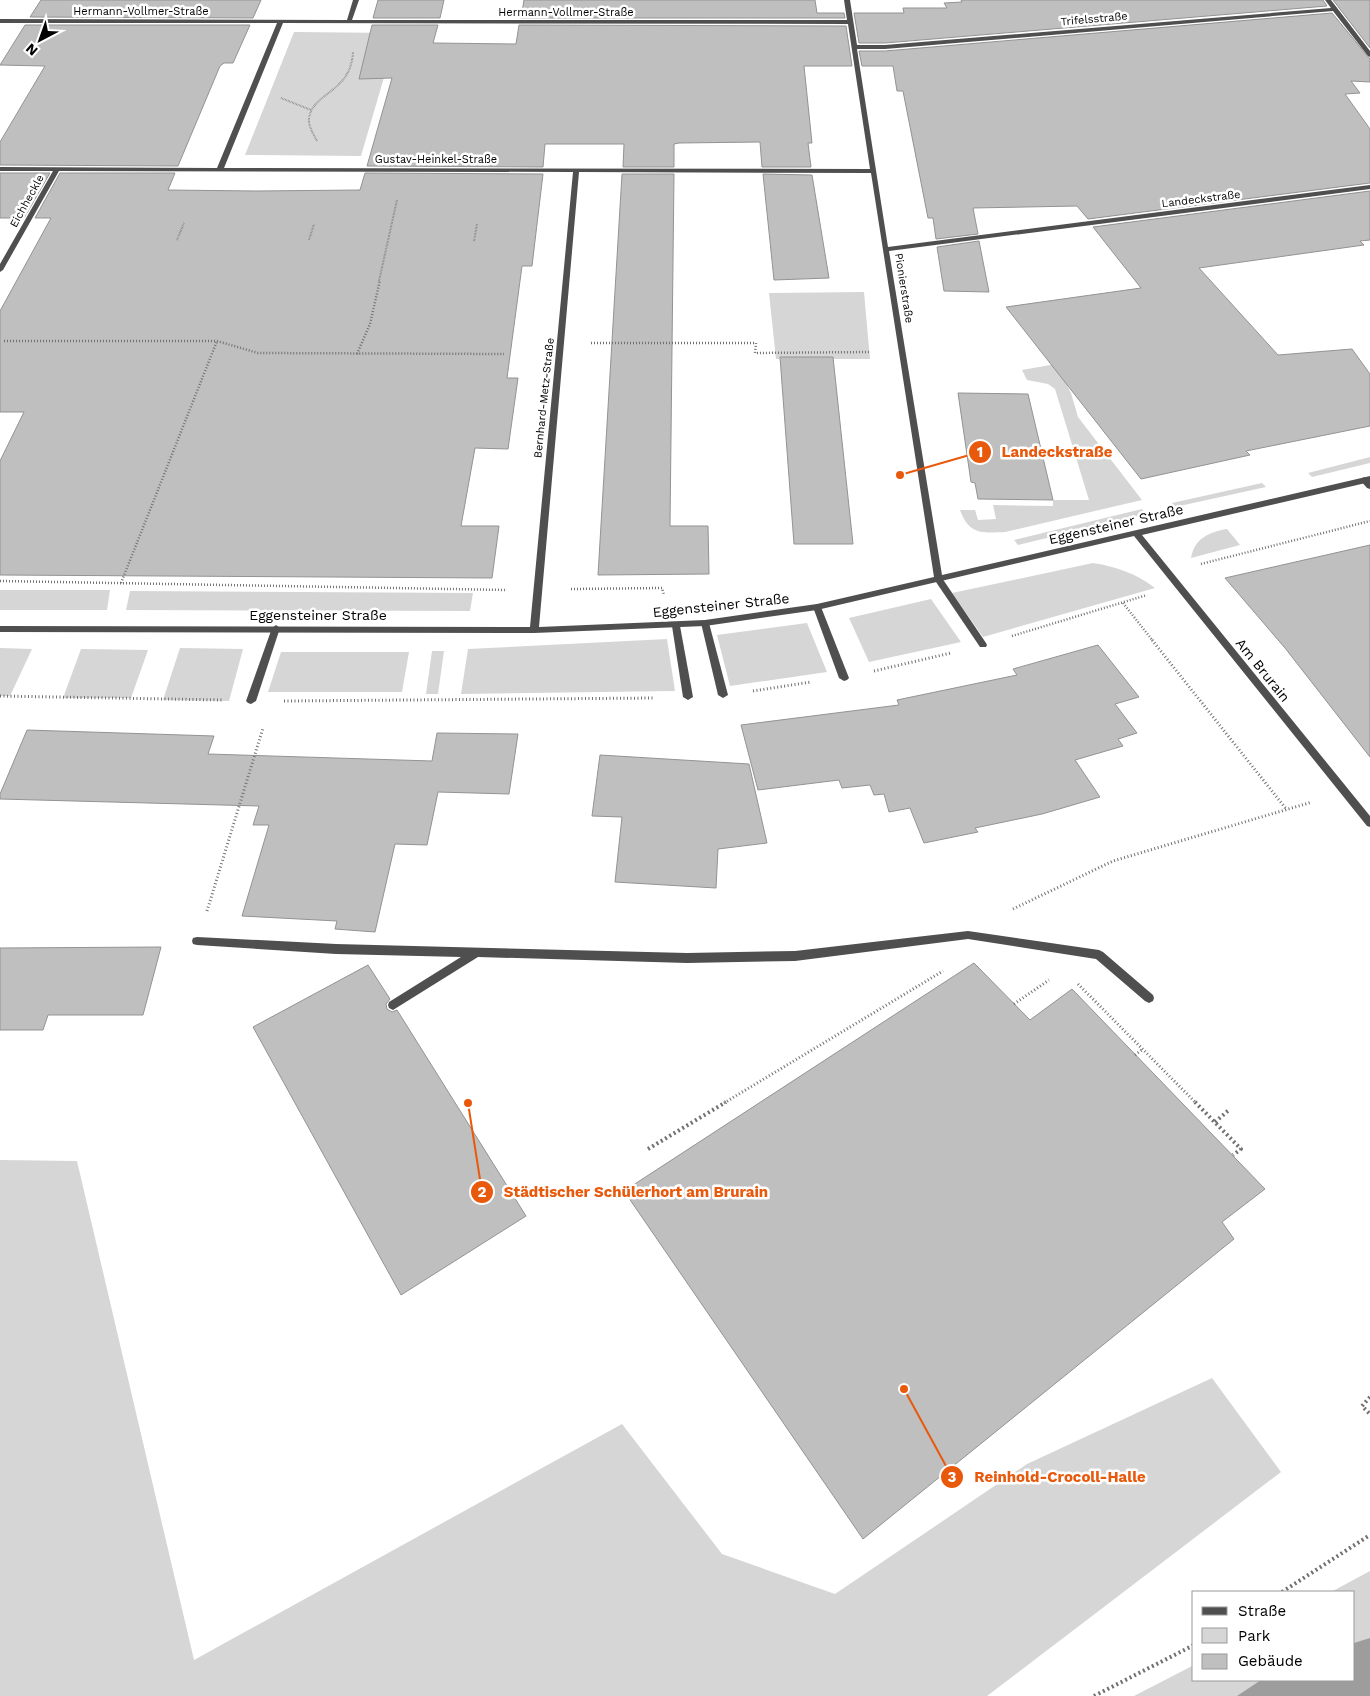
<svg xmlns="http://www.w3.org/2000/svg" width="1370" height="1696" font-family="'Work Sans',sans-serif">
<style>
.green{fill:#d6d6d6}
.water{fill:#9d9d9d}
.building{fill:#bfbfbf;stroke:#939393}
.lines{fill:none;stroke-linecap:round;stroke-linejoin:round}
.path-far3{stroke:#717171;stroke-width:2;stroke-dasharray:0.5 1;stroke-linecap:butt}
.path-far2{stroke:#717171;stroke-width:2.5;stroke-dasharray:1 2;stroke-linecap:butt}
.path-far1{stroke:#717171;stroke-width:3;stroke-dasharray:1 2.5;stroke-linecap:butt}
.path{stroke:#717171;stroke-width:4;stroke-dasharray:2 3;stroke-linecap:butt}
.lane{fill:#4f4f4f;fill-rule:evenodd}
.street{fill:#4f4f4f;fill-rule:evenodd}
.labels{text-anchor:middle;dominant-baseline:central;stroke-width:5;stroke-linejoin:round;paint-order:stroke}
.far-street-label{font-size:11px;fill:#000;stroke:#fff}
.street-label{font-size:14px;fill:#000;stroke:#fff}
.leader{fill:none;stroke:#e8590c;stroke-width:2}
.callout-dot{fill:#e8590c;stroke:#fff;stroke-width:2}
.mark-label{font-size:15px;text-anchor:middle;font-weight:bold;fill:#fff}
.callout-label{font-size:15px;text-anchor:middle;font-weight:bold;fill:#e8590c;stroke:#fff;stroke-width:5;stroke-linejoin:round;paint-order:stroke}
</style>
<rect width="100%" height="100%" fill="#fff"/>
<g class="green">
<path d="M294,32l103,1 -36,123 -116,-1z"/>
<path d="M864,292l6,67h-94l-7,-66z"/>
<path d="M1056,364l15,29 7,24 64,83 -137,32c-23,1 -36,3 -45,-22h15l3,10 18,-1 -3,-14 60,1v-6h36l-34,-111 -7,-5 -21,-4 -5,-10z"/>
<path d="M1370,457v6l-58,14 -4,-4z"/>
<path d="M1262,483l4,4 -91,20 -3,-4z"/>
<path d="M1142,509l4,5 -128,31 -4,-5z"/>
<path d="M1227,529l13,16 -49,13c3,-20 19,-26 36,-29z"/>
<path d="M1093,563c24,4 42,10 62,25l-172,49 -31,-44z"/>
<path d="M0,590h110l-3,20h-107z"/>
<path d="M130,591l343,2 -3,18 -344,-1z"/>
<path d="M931,599l30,43 -92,20 -20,-44z"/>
<path d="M807,623l20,49 -97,14 -13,-51z"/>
<path d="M667,639l8,52 -214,3 7,-45z"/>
<path d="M0,648l32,1 -22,47h-10z"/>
<path d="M180,648l63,1 -14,52 -66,-1z"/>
<path d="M81,649l67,1 -17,48h-68z"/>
<path d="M432,651h12l-6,43h-12z"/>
<path d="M281,652h128l-7,40h-134z"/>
<path d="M0,1160l77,1 117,499 428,-236 100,130 113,40 192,-130 185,-86 69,94 -294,224h-987z"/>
<path d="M1370,1571v125h-236l60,-31v15h160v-88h-23z"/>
</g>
<path class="water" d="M1370,1638v58h-133l24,-16h93v-37z"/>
<g class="building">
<path d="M41,0h220l-8,18 -223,-1z"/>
<path d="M378,0h66l-4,18h-67z"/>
<path d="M524,0h291l2,13h27l1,5h-324z"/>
<path d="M961,0h362l4,6 -442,37h-26l-5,-30h50l-1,-5h44l-3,-5 18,-1z"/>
<path d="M1333,0h37v48z"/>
<path d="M1332,13l38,46v23l-19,-1 9,12 -15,1 25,35v54l-282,36 -11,-13 -104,2 5,26 -42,5 -3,-21h-5l-25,-127h-6l-4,-25h-31l-3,-15h26z"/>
<path d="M25,25h225l-17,38h-9l-4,3 -42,100 -178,-1v-23l45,-76 -45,-1z"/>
<path d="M372,25h66l-5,18 83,1 3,-19 327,1 6,40h-48l8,77h-4l3,24h-49l-2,-25 -81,1 -5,1v23h-51l1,-23h-79l-2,23 -176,-1 25,-88 -33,1z"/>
<path d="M0,173h50l-26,45h-24z"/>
<path d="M60,173h115l-7,17 88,1 104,-1 5,-17 178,1 -11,92h-10l-15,112h11l-10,71 -33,-1 -14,78h38l-7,52 -492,-3v-114l24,-49h-24v-101l51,-93h-16z"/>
<path d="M622,174h52l-4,352h38l1,48 -111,1z"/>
<path d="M763,174l49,1 17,103 -55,2z"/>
<path d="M1370,191v49l-10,1 4,4 -165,23 79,87 74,-6 18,25v52l-124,25 4,4 -109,24 -135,-172 135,-19 -48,-61z"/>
<path d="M979,241l10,51 -45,-1 -7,-44z"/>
<path d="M780,357h53l20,187h-59z"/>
<path d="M958,393l70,1 25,106 -75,-1 -3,-16 -4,-1z"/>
<path d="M1370,545v212l-85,-109 -60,-70z"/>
<path d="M1098,645l41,52 -24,7 22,29 -19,6 5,7 -48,14 25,37 -58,17 -67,14 3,4 -54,11 -14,-35 -21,4 -5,-18 -10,1 -4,-10 -28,3 -3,-8 -81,10 -17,-65 158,-20 -2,-5 120,-25 -4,-6z"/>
<path d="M27,730l187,6 -6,18 224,7 5,-28 81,1 -9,60 -71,-2 -11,53 -32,-1 -20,88 -40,-3 2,-8 -95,-5 27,-91h-16l6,-19 -259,-7v-5z"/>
<path d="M600,755l149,9 18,79 -49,6 -2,39 -101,-6 7,-65 -30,-1z"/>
<path d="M161,947l-18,68h-95l-5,15h-43v-82z"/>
<path d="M974,963l56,57 42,-31 193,200 -43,33 12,17 -371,300 -239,-348z"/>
<path d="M368,965l22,34 -4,5 1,5 5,3 5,-2 129,206 -125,79 -148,-268z"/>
</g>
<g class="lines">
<g class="path-far3">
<path d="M281,98l30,12"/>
<path d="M317,141c-3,-6 -9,-15 -8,-22 3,-27 42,-26 44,-67"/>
<path d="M177,240l7,-17"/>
<path d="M309,240l5,-16"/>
<path d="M474,241l3,-17"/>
<path d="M379,281l18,-81"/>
</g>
<g class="path-far2">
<path d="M4,341h213l41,12 246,1"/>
<path d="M591,343h165l-1,10 116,-1"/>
<path d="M357,354l13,-30 10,-44"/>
<path d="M1201,564l169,-43"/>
<path d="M0,581l507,9"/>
<path d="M121,583l96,-242"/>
<path d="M571,589l91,-1 2,7"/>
<path d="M1123,603l30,38"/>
<path d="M1012,636l135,-41"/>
</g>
<g class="path-far1">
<path d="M1152,640l135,170"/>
<path d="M874,671l77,-18"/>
<path d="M753,691l58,-9"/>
<path d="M0,696l222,4"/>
<path d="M284,701l371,-3"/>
<path d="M1013,909l100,-48 199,-59"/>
<path d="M207,911l56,-183"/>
<path d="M1078,984l118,119"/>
<path d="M1014,1004l35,-24"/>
<path d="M1135,1055l8,-6"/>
<path d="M724,1103l219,-132"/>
</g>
<g class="path">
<path d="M1195,1102l46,47 -8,6"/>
<path d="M1215,1122l15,-13"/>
<path d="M648,1149l78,-47"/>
<path d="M1370,1397l-8,9 8,8"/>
<path d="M1282,1592l88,-57"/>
<path d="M1094,1696l100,-51"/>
</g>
<g class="lane">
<path d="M1364,477l6,4v8l-3,-1 -7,-8z"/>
<path d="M939,577l3,1 44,65 1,2 -1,2h-6l-44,-65 -1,-2 1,-2z"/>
<path d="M817,604l4,3 28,71 -2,2 -3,1 -5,-3 -26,-71z"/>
<path d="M705,620l4,3 19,72 -5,3 -5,-3 -17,-72z"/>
<path d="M676,623l4,3 13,71 -5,3 -5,-3 -11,-71z"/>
<path d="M276,625l4,3 -24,73 -5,3 -3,-1 -2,-2 26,-73z"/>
<path d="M968,931l131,19 4,2 50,43 1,3 -1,3 -4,2 -4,-2 -49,-42 -128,-20 -173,22 -108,2 -209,-6 -85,53 -4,-2 -1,-3 1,-3 72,-45 -125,-3 -139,-9 -4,-1 -1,-3 1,-3 4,-1 139,7 351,9 108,-2z"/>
</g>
<path class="street" d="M353,0h6l-7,20h495l-3,-20h6l7,45h28l446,-37 -6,-8h6l39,51v6l-2,-1 -35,-45 -448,38h-28l31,198 482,-62v4l-481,62 53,324 428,-99v6l-228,53 228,281v11l-3,-1 -233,-290 -317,74 -112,16 -171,7 -534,-1v-6l530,1 43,-455 -514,-1 -56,99 -3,2v-8l53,-93h-53v-4l217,1 60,-145h-277v-4l347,1zM283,23l565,1 22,145 -646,-1zM579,172l292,1 63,404 -117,27 -112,16 -166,7z"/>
</g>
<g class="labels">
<g class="far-street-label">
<text x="141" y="11">Hermann-Vollmer-Straße</text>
<text x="566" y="12">Hermann-Vollmer-Straße</text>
<text transform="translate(1094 19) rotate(-5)">Trifelsstraße</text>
<text x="436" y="159">Gustav-Heinkel-Straße</text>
<text transform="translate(1201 199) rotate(-7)">Landeckstraße</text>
<text transform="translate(27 201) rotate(-61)">Eichheckle</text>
<text transform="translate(904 288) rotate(81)">Pionierstraße</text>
<text transform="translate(544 398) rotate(-84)">Bernhard-Metz-Straße</text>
</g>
<g class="street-label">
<text transform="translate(1116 524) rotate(-13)">Eggensteiner Straße</text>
<text transform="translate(721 605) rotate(-6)">Eggensteiner Straße</text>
<text x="318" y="615">Eggensteiner Straße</text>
<text transform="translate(1263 670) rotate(51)">Am Brurain</text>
</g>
</g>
<path class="leader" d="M900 475L980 452M468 1103L482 1192M904 1389L952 1477"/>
<g class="callout-dot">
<circle cx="900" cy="475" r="5"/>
<circle cx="468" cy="1103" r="5"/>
<circle cx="904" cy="1389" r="5"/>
<circle cx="980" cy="452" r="12"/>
<circle cx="482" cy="1192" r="12"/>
<circle cx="952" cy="1477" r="12"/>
</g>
<g class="mark-label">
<text x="980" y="457">1</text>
<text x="482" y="1197">2</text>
<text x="952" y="1482">3</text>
</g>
<g class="callout-label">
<text x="1057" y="457">Landeckstraße</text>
<text x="636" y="1197">Städtischer Schülerhort am Brurain</text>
<text x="1060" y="1482">Reinhold-Crocoll-Halle</text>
</g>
<rect x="1192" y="1591" width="162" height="90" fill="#ffffff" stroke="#999999"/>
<rect x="1202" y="1607" width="25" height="8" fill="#4f4f4f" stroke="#999999"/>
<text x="1238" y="1616" font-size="15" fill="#000000">Straße</text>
<rect x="1202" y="1628" width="25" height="15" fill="#d6d6d6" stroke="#999999"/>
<text x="1238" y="1641" font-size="15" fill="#000000">Park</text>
<rect x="1202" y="1654" width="25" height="15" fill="#bfbfbf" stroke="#999999"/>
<text x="1238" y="1666" font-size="15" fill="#000000">Gebäude</text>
<g transform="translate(40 40) rotate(221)" stroke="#ffffff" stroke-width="4" paint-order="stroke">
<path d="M0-4L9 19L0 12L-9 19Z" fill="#000000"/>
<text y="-8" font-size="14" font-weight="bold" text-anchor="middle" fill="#000000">N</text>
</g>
</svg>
